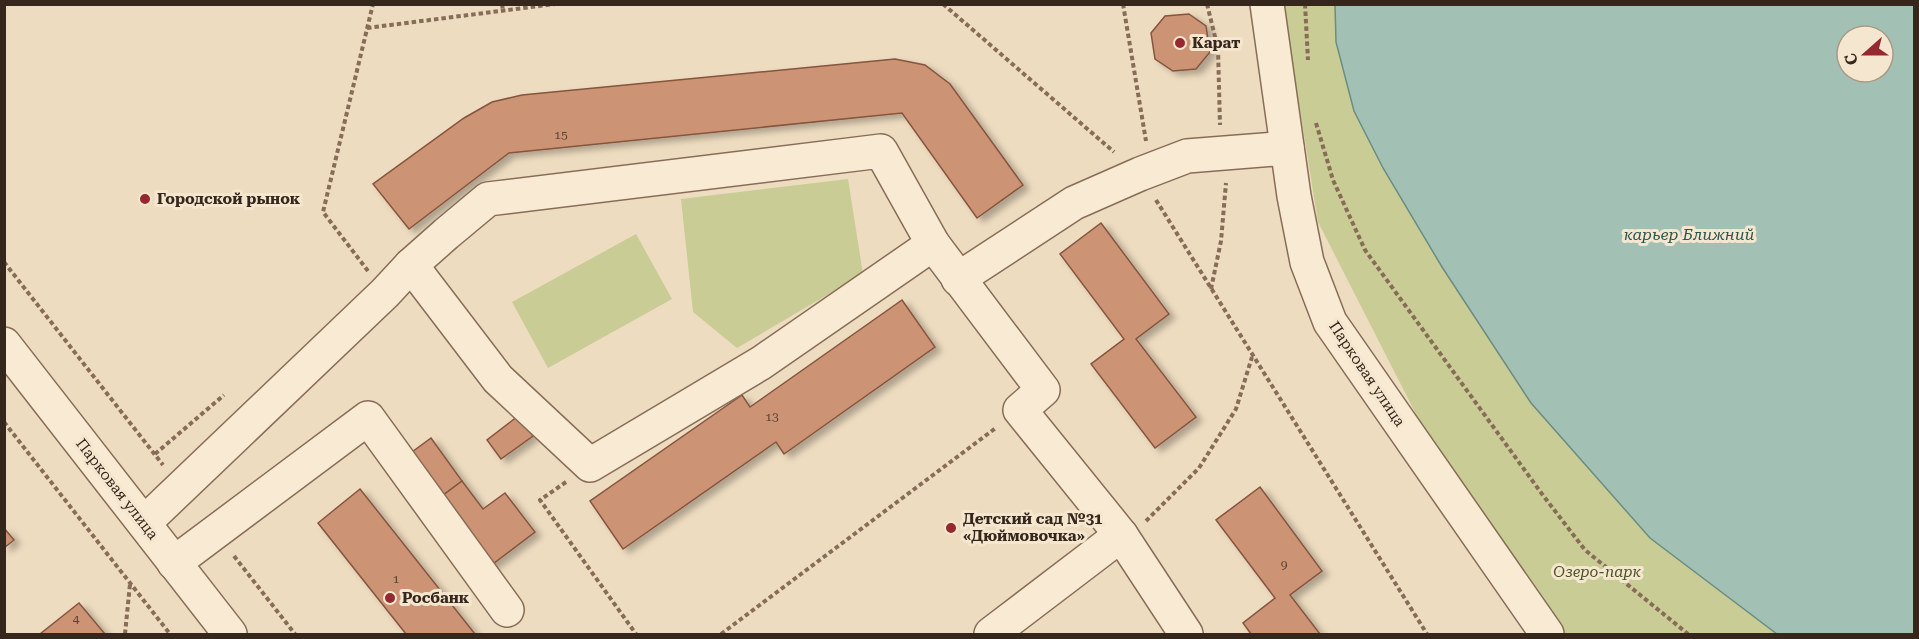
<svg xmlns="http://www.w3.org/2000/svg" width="1919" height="639" font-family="'Roboto Serif',serif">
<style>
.green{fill:#c9cc94}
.water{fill:#a3c0b5;stroke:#6a8d82;stroke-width:1.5;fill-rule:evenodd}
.building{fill:#cc9375;stroke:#86553e;stroke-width:1.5;filter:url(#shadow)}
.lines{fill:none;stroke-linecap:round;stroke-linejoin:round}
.minor-casing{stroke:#876d58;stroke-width:36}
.path{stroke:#876d58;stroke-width:4;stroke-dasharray:4.5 3;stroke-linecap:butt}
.minor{stroke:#f9ead3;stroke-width:33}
.poi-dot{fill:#962831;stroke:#f5e7cf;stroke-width:2}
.labels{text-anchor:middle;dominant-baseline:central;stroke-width:6;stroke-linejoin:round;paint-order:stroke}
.number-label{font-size:12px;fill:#5c4232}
.poi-label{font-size:15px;font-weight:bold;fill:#36271c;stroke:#f5e7cf;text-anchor:start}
.street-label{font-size:15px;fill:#36271c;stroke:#f5e7cf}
.park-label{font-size:15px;font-style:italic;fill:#4a5323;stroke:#f5e7cf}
.water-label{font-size:16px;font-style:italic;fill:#2b5650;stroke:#f5e7cf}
</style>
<defs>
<filter id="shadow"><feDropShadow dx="6" dy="4" stdDeviation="3" flood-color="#0004"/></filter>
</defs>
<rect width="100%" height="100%" fill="#eedcc0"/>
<g class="green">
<path d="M1283,5h52l1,37 18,69 29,57 59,99 208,271 127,96h-212l-143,-208 -104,-204z"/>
<path d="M848,179l15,95 -126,74 -44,-36 -12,-113z"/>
<path d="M636,234l36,65 -124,69 -36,-66z"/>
</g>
<path class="water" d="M1335,5h579v629h-137l-127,-96 -119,-135 -89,-136 -59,-99 -29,-57 -18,-69zM1847,36h36v36h-36z"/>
<g class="building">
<path d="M1189,14l17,12 4,26 -14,17 -23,2 -18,-12 -4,-26 14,-17z"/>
<path d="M895,59l30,6 25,19 73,101 -46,33 -75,-105 -393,40 -100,76 -36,-45 91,-66 28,-16 30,-7z"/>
<path d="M1101,223l68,91 -33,25 60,78 -41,31 -64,-84 33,-25 -64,-85z"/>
<path d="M902,300l33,47 -151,107 -8,-12 -153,107 -33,-48 152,-106 8,12z"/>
<path d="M518,416l15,20 -32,23 -14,-19z"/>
<path d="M431,438l31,43 -24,18 -30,-44z"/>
<path d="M462,481l21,28 22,-16 30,39 -46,35 -51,-68z"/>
<path d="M1260,487l62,84 -32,24 30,39h-69l-8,-11 32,-25 -59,-78z"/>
<path d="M360,489l115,145h-69l-88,-111z"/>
<path d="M4,528l10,12 -10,8z"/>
<path d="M79,603l26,31h-65z"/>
</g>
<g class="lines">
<g class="minor-casing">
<g id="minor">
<path d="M1267,4l27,192 13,66 23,60 217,312"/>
<path d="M411,265l87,114 92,86 171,-102 172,-119"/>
<path d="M958,279l116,-76 66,-29 47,-18 100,-8"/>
<path d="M4,344l226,290"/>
<path d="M144,523l241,-230 26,-28 35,-31 42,-35 393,-48 52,93 110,146 -23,20 101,125 65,99"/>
<path d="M174,563l194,-145 139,192"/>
<path d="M991,634l130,-99"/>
</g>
</g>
<g class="path">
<path d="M502,4l1,7"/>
<path d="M943,4l171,148"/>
<path d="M1123,4l23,137"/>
<path d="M1207,4l11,45 2,76"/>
<path d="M1305,4l3,56"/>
<path d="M367,28l188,-24"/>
<path d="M1316,123l17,57 32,70 177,244 43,56 103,84"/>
<path d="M1156,200l271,434"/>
<path d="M4,262l159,203"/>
<path d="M368,271l-45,-59 50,-208"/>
<path d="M1211,289l10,-48 5,-58"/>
<path d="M4,422l166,212"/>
<path d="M155,454l69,-59"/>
<path d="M566,482l-26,18 96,134"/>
<path d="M1146,521l53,-53 37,-59 16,-52"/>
<path d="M234,556l61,78"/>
<path d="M125,634l5,-50"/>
<path d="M721,634l276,-207"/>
</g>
<use href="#minor" class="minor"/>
</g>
<g class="poi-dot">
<circle cx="1180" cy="43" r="6"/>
<circle cx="145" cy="199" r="6"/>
<circle cx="951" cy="528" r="6"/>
<circle cx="390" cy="598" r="6"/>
</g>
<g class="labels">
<g class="number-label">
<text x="561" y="135">15</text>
<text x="772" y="417">13</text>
<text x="1284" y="565">9</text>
<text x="396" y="579">1</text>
<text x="76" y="619">4</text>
</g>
<g class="poi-label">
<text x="1192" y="43">Карат</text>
<text x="157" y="199">Городской рынок</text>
<text x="963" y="519">Детский сад №31<tspan x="963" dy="17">«Дюймовочка»</tspan></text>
<text x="402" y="598">Росбанк</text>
</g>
<g class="street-label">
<text transform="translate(1367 374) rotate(56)">Парковая улица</text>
<text transform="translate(117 489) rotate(52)">Парковая улица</text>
</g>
<g class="park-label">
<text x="1597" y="572">Озеро-парк</text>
</g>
<g class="water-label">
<text x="1689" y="234">карьер Ближний</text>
</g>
</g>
<rect width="1919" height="639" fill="none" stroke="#36271c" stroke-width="12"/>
<g transform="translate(1865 54) rotate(249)"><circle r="28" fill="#f5e7cf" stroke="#a99a87" stroke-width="1.5"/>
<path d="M0-4.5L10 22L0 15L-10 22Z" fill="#962831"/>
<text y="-9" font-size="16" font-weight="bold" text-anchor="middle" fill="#36271c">С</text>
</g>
</svg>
